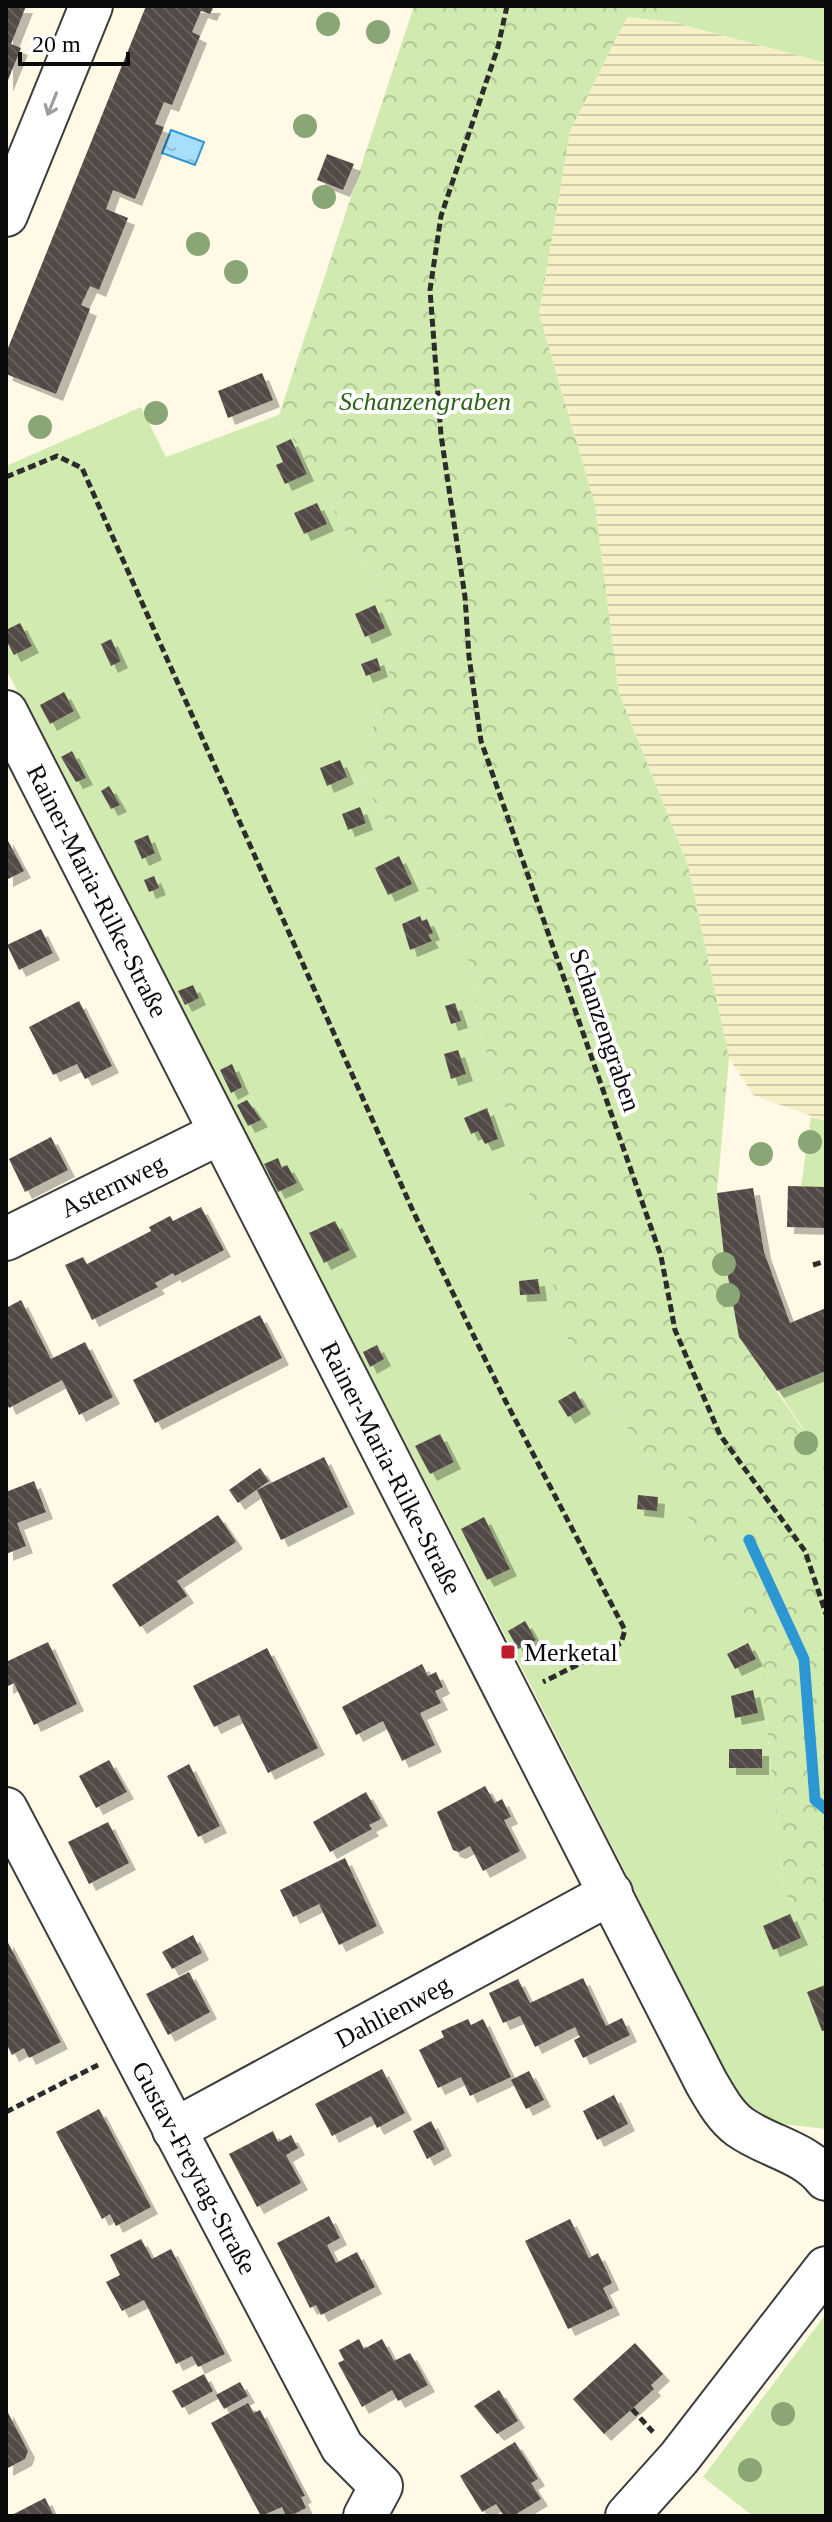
<svg xmlns="http://www.w3.org/2000/svg" width="832" height="2522" font-family="'Times New Roman',serif">
<style>
.farmland{fill:url(#farmland-rules)}
.park{fill:url(#park-crowns)}
.garden{fill:#d0eaaf}
.water{fill:url(#water-ripples);stroke:#2c97d3;stroke-width:2}
.lines{fill:none;stroke-linecap:round;stroke-linejoin:round}
.stream{stroke:#2c97d3;stroke-width:11}
.building{fill:url(#building-back-hatch);filter:url(#shadow)}
.minor-casing{stroke:#3d3d3d;stroke-width:46}
.path{stroke:#2c2c2c;stroke-width:5;stroke-dasharray:8 4;stroke-linecap:butt}
.minor{stroke:#fff;stroke-width:42}
.tree{fill:#8aa675}
.oneway{stroke:#9d9d9d}
.poi-dot{fill:#bf1c2a;stroke:#fff;stroke-width:3}
.labels{text-anchor:middle;dominant-baseline:central;stroke-width:8;stroke-linejoin:round;paint-order:stroke}
.park-label{font-size:26px;font-style:italic;fill:#2b6318;stroke:#fff}
.street-label{font-size:26px;fill:#0a0a0a;stroke:#fff}
.poi-label{font-size:26px;fill:#0a0a0a;stroke:#fff;text-anchor:start}
</style>
<defs>
<pattern id="farmland-rules" width="6" height="5" patternUnits="userSpaceOnUse" patternTransform="scale(2)"><rect width="6" height="5" fill="#f6f0c6"/><path d="M0 2.5h6" fill="none" stroke="#d2cca9"/></pattern>
<pattern id="park-crowns" width="20" height="18" patternUnits="userSpaceOnUse" patternTransform="scale(2)"><rect width="20" height="18" fill="#d0eaaf"/><path d="M2 6a3 3 0 1 1 6 0M12 15a3 3 0 1 1 6 0" fill="none" stroke="#b1c795"/></pattern>
<pattern id="water-ripples" width="26" height="14" patternUnits="userSpaceOnUse" patternTransform="scale(2)"><rect width="26" height="14" fill="#a8def9"/><path d="M2 4q2-2 4 0t4 0M15 11q2-2 4 0t4 0" fill="none" stroke="#8fbdd4"/></pattern>
<pattern id="building-back-hatch" width="6" height="6" patternUnits="userSpaceOnUse" patternTransform="scale(2)"><rect width="6" height="6" fill="#534a46"/><path d="M-1 5l2 2M0 0l6 6M5-1l2 2" fill="none" stroke="#67605c"/></pattern>
<filter id="shadow"><feDropShadow dx="7" dy="7" stdDeviation="0" flood-color="#0004"/></filter>
</defs>
<rect width="100%" height="100%" fill="#fff9e6"/>
<path class="farmland" d="M627,17l46,5 153,41v1058l-73,-26 -24,-37 -41,-193 -69,-172 -24,-188 -56,-191 31,-183z"/>
<path class="park" d="M414,6h272l-13,16 -46,-5 -57,114 -31,183 56,191 24,188 69,172 41,193 -12,135 22,144 87,126v511l-42,-84 -25,-237 -25,-67 -168,-250 -55,-211 -30,-86 -10,-74 -110,-186 19,-82 19,-55 -11,-35 -109,-192z"/>
<g class="garden">
<path d="M686,6h140v57l-153,-41z"/>
<path d="M141,407l25,50 113,-42 109,192 11,35 -19,55 -19,82 110,186 10,74 30,86 55,211 168,250 25,67 25,237 42,84v155l-44,-5 -41,-22 -209,-414 -526,-1019v-203z"/>
<path d="M811,1117l15,4v66h-25z"/>
<path d="M826,1371v92l-48,-72z"/>
<path d="M826,2314v202h-73l-50,-39z"/>
</g>
<path class="water" d="M171,130l33,12 -9,23 -33,-12z"/>
<g class="lines">
<path class="stream" d="M749,1540l55,119 11,141 11,9"/>
</g>
<g class="building">
<path d="M6,6h20l-15,38 10,4 -15,37z"/>
<path d="M146,6h68l-4,8 -9,-3 -9,21 8,4 -28,69 -8,-3 -9,22 9,3 -29,72 -22,-9 -7,19 22,9 -29,72 -9,-4 -9,19 9,4 -34,85 -50,-20v-21z"/>
<path d="M327,154l27,10 -11,26 -26,-10z"/>
<path d="M262,373l11,27 -45,18 -10,-27z"/>
<path d="M291,439l16,35 -22,10 -9,-19 7,-3 -7,-16z"/>
<path d="M317,503l10,21 -23,10 -10,-21z"/>
<path d="M375,605l10,23 -20,9 -10,-23z"/>
<path d="M20,623l12,23 -18,9 -8,-15v-10z"/>
<path d="M111,639l10,22 -10,5 -10,-22z"/>
<path d="M377,658l4,12 -15,6 -5,-12z"/>
<path d="M64,692l10,19 -24,13 -10,-19z"/>
<path d="M72,751l14,27 -10,4 -15,-25z"/>
<path d="M340,760l7,17 -20,9 -7,-18z"/>
<path d="M109,786l11,19 -9,4 -10,-18z"/>
<path d="M360,807l6,16 -18,7 -6,-16z"/>
<path d="M148,835l7,18 -13,6 -8,-18z"/>
<path d="M6,837l18,34 -18,9z"/>
<path d="M399,856l13,28 -24,11 -13,-27z"/>
<path d="M154,876l5,12 -10,4 -5,-12z"/>
<path d="M420,916l2,5 5,-2 6,14 -5,2 4,6 -22,9 -8,-26z"/>
<path d="M41,929l12,24 -34,17 -12,-25z"/>
<path d="M193,985l6,13 -14,7 -7,-14z"/>
<path d="M79,1001l33,65 -27,13 -8,-15 -24,11 -24,-48z"/>
<path d="M455,1003l6,18 -10,3 -6,-18z"/>
<path d="M458,1050l8,24 -15,5 -7,-25z"/>
<path d="M232,1064l10,23 -11,6 -11,-23z"/>
<path d="M247,1100l14,20 -13,6 -11,-21z"/>
<path d="M487,1108l11,31 -13,5 -7,-13 -7,3 -7,-16z"/>
<path d="M51,1137l17,33 -43,22 -16,-33z"/>
<path d="M278,1158l4,10 5,-3 10,18 -19,9 -14,-28z"/>
<path d="M788,1186l38,1v41l-39,-1z"/>
<path d="M753,1188l11,64 26,71 36,-15v63l-49,20 -38,-54 -15,-82 -7,-62z"/>
<path d="M201,1207l23,43 -49,26 -2,-3 -18,10 3,4 -66,33 -27,-55 18,-8 4,7 64,-33 -2,-4 21,-11 3,5z"/>
<path d="M335,1221l15,29 -26,13 -15,-30z"/>
<path d="M538,1279l2,15 -20,1 -1,-14z"/>
<path d="M21,1300l30,59 34,-17 28,55 -34,18 -17,-35 -53,28 -3,-7v-93z"/>
<path d="M260,1315l22,43 -127,65 -22,-43z"/>
<path d="M377,1345l7,14 -14,8 -7,-15z"/>
<path d="M575,1391l9,16 -16,10 -10,-16z"/>
<path d="M440,1434l14,28 -24,12 -15,-28z"/>
<path d="M324,1457l24,50 -67,33 -24,-50z"/>
<path d="M260,1468l9,13 -31,22 -9,-13z"/>
<path d="M34,1481l12,31 -29,11 9,23 -20,8v-62z"/>
<path d="M638,1495l20,2 -1,14 -20,-2z"/>
<path d="M218,1515l18,27 -59,39 10,15 -47,31 -28,-42z"/>
<path d="M484,1517l26,52 -23,11 -26,-51z"/>
<path d="M525,1621l11,19 -18,9 -10,-18z"/>
<path d="M48,1642l29,62 -43,21 -20,-42 -8,4v-25z"/>
<path d="M748,1643l8,16 -21,10 -8,-15z"/>
<path d="M267,1648l51,100 -50,25 -29,-58 -25,12 -21,-41z"/>
<path d="M422,1664l6,12 8,-4 7,15 -8,4 6,12 -21,10 15,32 -33,16 -19,-40 -27,14 -14,-28z"/>
<path d="M753,1690l5,23 -23,5 -4,-22z"/>
<rect x="729" y="1749" width="33" height="19"/>
<path d="M109,1760l18,32 -31,16 -17,-32z"/>
<path d="M189,1764l31,62 -22,11 -31,-61z"/>
<path d="M485,1786l10,17 7,-4 9,18 -7,3 16,31 -37,20 -13,-25 -11,6 -6,-2 -16,-38z"/>
<path d="M366,1792l15,27 -12,6 3,4 -42,23 -17,-30z"/>
<path d="M108,1822l21,41 -40,21 -21,-42z"/>
<path d="M345,1858l32,68 -38,19 -20,-41 -26,13 -13,-27z"/>
<path d="M790,1914l11,24 -28,12 -10,-24z"/>
<path d="M193,1935l9,18 -30,16 -10,-17z"/>
<path d="M6,1939l55,103 -32,16 -5,-10 -12,7 -6,-12z"/>
<path d="M189,1972l21,40 -42,23 -22,-41z"/>
<path d="M583,1978l23,48 16,-8 8,17 -47,23 -9,-18 6,-3 -5,-10 -40,20 -15,-31 -17,7 -14,-30 29,-14 12,24z"/>
<path d="M825,1985l1,45 -4,1 -15,-39z"/>
<path d="M468,2019l3,6 12,-6 28,58 -41,19 -9,-19 -23,11 -19,-38 25,-13 -3,-6z"/>
<path d="M382,2069l23,44 -28,15 -6,-12 -39,20 -17,-32z"/>
<path d="M529,2071l15,29 -18,9 -15,-29z"/>
<path d="M614,2095l14,29 -31,16 -14,-29z"/>
<path d="M99,2109l52,98 -35,19 -6,-12 -8,5 -46,-87z"/>
<path d="M431,2121l14,28 -18,10 -14,-28z"/>
<path d="M273,2131l5,11 13,-7 7,13 -12,7 15,28 -44,24 -28,-53z"/>
<path d="M329,2216l11,22 -13,7 9,18 21,-11 18,35 -54,28 -5,-10 -6,3 -33,-65z"/>
<path d="M570,2219l19,39 9,-5 11,23 3,7 -9,5 10,20 -45,21 -43,-88z"/>
<path d="M141,2239l11,20 19,-10 54,105 -27,13 -6,-11 -16,8 -32,-64 -22,11 -16,-29 14,-7 -10,-20z"/>
<path d="M359,2339l5,10 18,-10 12,22 16,-8 18,32 -30,16 -6,-11 -30,17 -24,-44 6,-3 -5,-10z"/>
<path d="M635,2343l28,31 -12,11 3,4 -50,45 -31,-35z"/>
<path d="M204,2374l9,17 -31,17 -10,-17z"/>
<path d="M240,2382l8,14 -24,13 -8,-14z"/>
<path d="M499,2390l19,31 -21,13 -23,-28z"/>
<path d="M248,2403l6,10 6,-3 45,86 -4,1 5,11 -16,8h-4l-4,-9 -21,9 -50,-93z"/>
<path d="M6,2409l22,42 -3,8 -19,10z"/>
<path d="M515,2442l23,37 -7,4 10,16 -28,17h-9l-8,-12 -14,8 -22,-36z"/>
<path d="M45,2498l9,18h-44z"/>
</g>
<g class="lines">
<g class="minor-casing">
<g id="minor">
<path d="M6,215l85,-209"/>
<path d="M6,712l700,1370c10,17 19,34 34,45 28,20 64,24 86,52"/>
<path d="M6,1239l214,-106"/>
<path d="M6,1809l336,638 39,39 -16,30"/>
<path d="M174,2130l437,-237"/>
<path d="M627,2516l52,-58 147,-190"/>
</g>
</g>
<g class="path">
<path d="M507,6l-9,41 -57,169 -11,74 11,145 24,162 4,60 12,84 180,515 14,74 45,105 85,116 21,63"/>
<path d="M6,477l51,-21 25,12 331,743 92,189 120,230 -4,13 -78,39"/>
<path d="M813,1265l13,-4"/>
<path d="M6,2112l92,-47"/>
<path d="M632,2409l21,23"/>
</g>
<use href="#minor" class="minor"/>
</g>
<g class="tree">
<circle cx="328" cy="24" r="12"/>
<circle cx="378" cy="32" r="12"/>
<circle cx="305" cy="126" r="12"/>
<circle cx="324" cy="197" r="12"/>
<circle cx="198" cy="244" r="12"/>
<circle cx="236" cy="272" r="12"/>
<circle cx="156" cy="413" r="12"/>
<circle cx="40" cy="427" r="12"/>
<circle cx="810" cy="1142" r="12"/>
<circle cx="761" cy="1154" r="12"/>
<circle cx="724" cy="1264" r="12"/>
<circle cx="728" cy="1295" r="12"/>
<circle cx="806" cy="1443" r="12"/>
<circle cx="783" cy="2414" r="12"/>
<circle cx="750" cy="2470" r="12"/>
</g>
<defs><path id="oneway-shaft" d="M-6 0H5M1.5-3L5.5 0L1.5 3" fill="none" stroke-width="1.6" stroke-linecap="round" stroke-linejoin="round" transform="scale(2)"/></defs>
<use class="oneway" href="#oneway-shaft" transform="translate(52 104) rotate(112)"/>
<rect class="poi-dot" x="500" y="1644" width="16" height="16" rx="4"/>
<g class="labels">
<g class="park-label">
<text x="425" y="401">Schanzengraben</text>
</g>
<g class="street-label">
<text transform="translate(97 891) rotate(63)">Rainer-Maria-Rilke-Straße</text>
<text transform="translate(605 1030) rotate(71)">Schanzengraben</text>
<text transform="translate(113 1186) rotate(-26)">Asternweg</text>
<text transform="translate(391 1468) rotate(63)">Rainer-Maria-Rilke-Straße</text>
<text transform="translate(393 2012) rotate(-28)">Dahlienweg</text>
<text transform="translate(194 2168) rotate(62)">Gustav-Freytag-Straße</text>
</g>
<g class="poi-label">
<text x="524" y="1652">Merketal</text>
</g>
</g>
<rect width="832" height="2522" fill="none" stroke="#0a0a0a" stroke-width="16"/>
<path d="M20 52v12h108v-12" fill="none" stroke="#0a0a0a" stroke-width="4"/>
<text x="32" y="52" font-size="24" fill="#0a0a0a" stroke="#ffffff" stroke-width="6" paint-order="stroke">20 m</text>
</svg>
